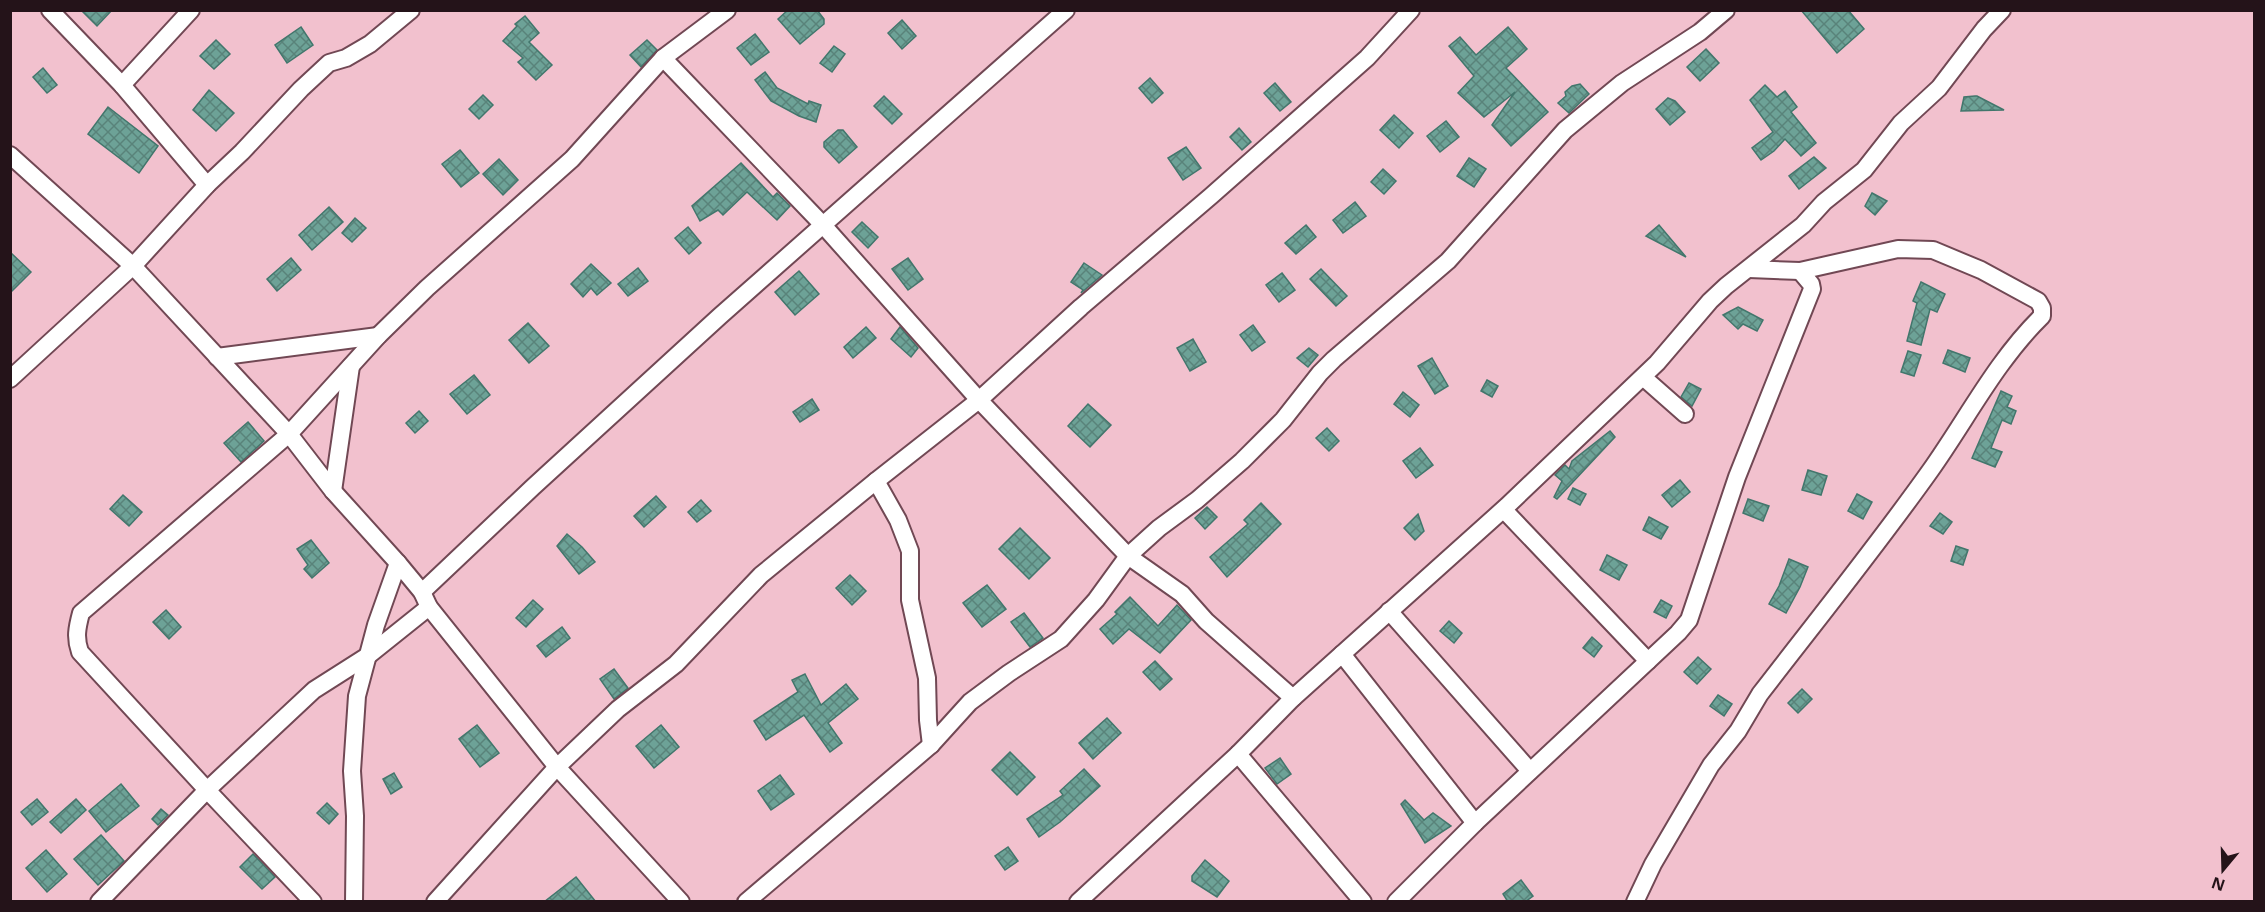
<svg xmlns="http://www.w3.org/2000/svg" width="2265" height="912" font-family="'Noto Sans',sans-serif">
<style>
.building{fill:url(#building-cross-hatch);stroke:#42766c;stroke-width:1.5}
.lines{fill:none;stroke-linecap:round;stroke-linejoin:round}
.minor-casing{stroke:#714854;stroke-width:20}
.minor{stroke:#fff;stroke-width:16}
</style>
<defs>
<pattern id="building-cross-hatch" width="8" height="8" patternUnits="userSpaceOnUse" patternTransform="scale(1.5)"><rect width="8" height="8" fill="#6da297"/><path d="M0 0l8 8M0 8l8-8" fill="none" stroke="#59837a"/></pattern>
</defs>
<rect width="100%" height="100%" fill="#f2c1ce"/>
<g class="building">
<path d="M81,10h31l-15,16z"/>
<path d="M788,10h29l7,9v5l-24,20 -22,-25z"/>
<path d="M1801,10h47l16,19 -27,24z"/>
<path d="M525,16l14,17 -10,9 23,23 -16,15 -18,-18 5,-4 -20,-17 14,-15 -2,-2z"/>
<path d="M902,20l14,16 -14,13 -14,-16z"/>
<path d="M301,27l12,18 -26,18 -12,-18z"/>
<path d="M1508,27l19,22 -21,19 42,44 -37,34 -19,-21 23,-33 -31,25 -26,-24 16,-17 -25,-30 11,-9 16,18z"/>
<path d="M755,34l14,18 -18,13 -14,-17z"/>
<path d="M216,40l14,14 -16,15 -14,-13z"/>
<path d="M647,40l10,10 -16,17 -11,-12z"/>
<path d="M834,46l11,8 -13,18 -12,-9z"/>
<path d="M1706,49l13,14 -19,18 -13,-14z"/>
<path d="M43,68l14,17 -10,8 -14,-16z"/>
<path d="M765,72l12,16 31,16 1,-3 12,4 -5,17 -17,-6 -28,-15 -16,-21z"/>
<path d="M1150,78l13,15 -11,10 -13,-15z"/>
<path d="M1275,83l16,19 -11,9 -16,-18z"/>
<path d="M1580,84l9,10 -20,19 -11,-10 8,-7 -1,-4 7,-6z"/>
<path d="M1765,85l12,12 8,-6 12,16 -6,5 25,31 -15,13 -16,-17 -11,12 -13,9 -9,-12 21,-16 -23,-32z"/>
<path d="M209,90l25,23 -18,18 -23,-21z"/>
<path d="M483,95l10,10 -14,14 -10,-10z"/>
<path d="M884,96l18,18 -10,10 -18,-18z"/>
<path d="M1975,96h2l27,14 -43,1 3,-14z"/>
<path d="M1668,98l7,3 10,11 -15,13 -14,-16z"/>
<path d="M108,107l50,39 -19,27 -51,-39z"/>
<path d="M1394,115l19,18 -14,15 -19,-18z"/>
<path d="M1446,121l13,16 -19,15 -13,-16z"/>
<path d="M1239,128l12,14 -9,8 -12,-13z"/>
<path d="M838,130h5l14,17 -18,16 -15,-16v-5z"/>
<path d="M1186,147l15,21 -18,12 -15,-22z"/>
<path d="M460,150l19,23 -18,14 -19,-23z"/>
<path d="M1814,157l12,11 -27,21 -10,-13z"/>
<path d="M1469,158l17,11 -12,18 -17,-11z"/>
<path d="M499,159l19,21 -15,15 -20,-21z"/>
<path d="M741,163l32,34 4,-4 13,13 -13,14 -30,-28 -24,23 -5,-5 -18,11 -8,-15z"/>
<path d="M1383,169l13,12 -12,13 -13,-12z"/>
<path d="M1872,193l15,8 -12,14 -10,-9z"/>
<path d="M1355,202l11,14 -23,17 -10,-13z"/>
<path d="M329,207l14,15 -31,28 -13,-15z"/>
<path d="M355,218l11,10 -14,14 -10,-9z"/>
<path d="M862,222l16,15 -10,11 -16,-16z"/>
<path d="M1306,225l10,12 -20,17 -11,-11z"/>
<path d="M1659,225l27,32 -40,-21z"/>
<path d="M688,227l13,16 -12,11 -14,-16z"/>
<path d="M10,252l21,20 -21,21z"/>
<path d="M291,258l10,12 -24,21 -10,-12z"/>
<path d="M908,258l15,21 -15,11 -16,-21z"/>
<path d="M1084,263l18,12 -21,18 2,-3 -12,-8z"/>
<path d="M591,264l20,19 -14,12 -6,-7 -8,9 -12,-13z"/>
<path d="M638,268l10,13 -20,15 -10,-12z"/>
<path d="M1321,269l26,27 -11,10 -26,-27z"/>
<path d="M799,271l20,23 -24,21 -20,-23z"/>
<path d="M1282,273l13,17 -16,12 -13,-17z"/>
<path d="M1921,282l24,12 -8,18 -7,-3 -9,36 -14,-4 10,-38 -4,-2z"/>
<path d="M1738,307l25,13 -6,11 -14,-7 -5,5 -15,-14z"/>
<path d="M528,323l21,23 -20,17 -20,-23z"/>
<path d="M1253,325l12,17 -13,9 -12,-16z"/>
<path d="M866,327l10,11 -23,20 -9,-11z"/>
<path d="M900,327l18,21 -7,9 -20,-18z"/>
<path d="M1193,339l13,23 -16,9 -13,-23z"/>
<path d="M1309,348l9,7 -10,12 -11,-9z"/>
<path d="M1948,350l22,8 -5,14 -22,-9z"/>
<path d="M1908,351l13,4 -7,21 -13,-4z"/>
<path d="M1432,358l16,28 -13,8 -17,-28z"/>
<path d="M474,375l16,20 -23,19 -17,-20z"/>
<path d="M1487,380l11,6 -6,11 -11,-6z"/>
<path d="M1689,383l12,6 -9,17 -11,-9z"/>
<path d="M2001,391l11,5 -5,11 9,4 -5,13 -9,-4 -11,28 11,4 -7,15 -23,-9z"/>
<path d="M1403,392l16,13 -9,12 -16,-13z"/>
<path d="M812,399l7,11 -19,12 -7,-10z"/>
<path d="M1088,404l23,21 -21,22 -22,-21z"/>
<path d="M419,411l9,10 -13,12 -9,-10z"/>
<path d="M248,422l16,19 -23,21 -17,-19z"/>
<path d="M1327,428l12,13 -10,10 -13,-13z"/>
<path d="M1610,431l5,6 -58,62 -3,-2 8,-16 -7,-6 10,-10 4,4 3,-8z"/>
<path d="M1420,448l13,17 -17,13 -13,-17z"/>
<path d="M1808,470l19,6 -6,19 -19,-5z"/>
<path d="M1680,480l10,12 -18,15 -10,-12z"/>
<path d="M1573,488l13,6 -6,11 -12,-6z"/>
<path d="M1857,494l15,8 -9,17 -15,-8z"/>
<path d="M123,495l19,17 -13,14 -19,-17z"/>
<path d="M656,496l10,11 -22,20 -10,-11z"/>
<path d="M1748,499l21,7 -6,15 -20,-8z"/>
<path d="M701,500l10,11 -14,11 -9,-10z"/>
<path d="M1261,503l20,21 -54,53 -17,-20 38,-33 -4,-4z"/>
<path d="M1207,507l10,10 -12,12 -10,-11z"/>
<path d="M1940,513l12,9 -9,12 -13,-8z"/>
<path d="M1418,514l6,17 -9,9 -11,-12z"/>
<path d="M1649,517l19,10 -7,12 -18,-9z"/>
<path d="M1020,528l30,30 -21,21 -30,-30z"/>
<path d="M567,534l15,13 13,15 -16,12 -22,-28z"/>
<path d="M311,540l18,23 -17,15 -8,-9 4,-4 -11,-16z"/>
<path d="M1956,546l12,4 -5,15 -12,-4z"/>
<path d="M1607,555l20,10 -8,15 -19,-10z"/>
<path d="M1789,559l19,8 -8,20 -14,26 -17,-9 10,-18z"/>
<path d="M850,575l16,16 -14,14 -16,-17z"/>
<path d="M987,585l19,24 -24,18 -19,-24z"/>
<path d="M1130,597l28,29 19,-21 14,15 -31,33 -31,-24 -16,15 -13,-15 17,-15 -2,-2z"/>
<path d="M533,600l10,9 -17,18 -10,-9z"/>
<path d="M1661,600l11,6 -6,12 -12,-6z"/>
<path d="M166,610l15,17 -12,12 -16,-17z"/>
<path d="M1024,613l19,25 -13,9 -19,-25z"/>
<path d="M1449,621l13,12 -8,10 -14,-12z"/>
<path d="M562,627l8,11 -24,19 -9,-11z"/>
<path d="M1592,637l10,9 -8,11 -11,-9z"/>
<path d="M1698,657l13,12 -14,15 -13,-12z"/>
<path d="M1155,661l17,18 -12,11 -17,-18z"/>
<path d="M614,669l14,19 -14,11 -14,-20z"/>
<path d="M805,674l16,31 25,-21 12,15 -30,24 14,20 -12,9 -26,-37 -38,25 -12,-19 44,-29 -6,-12z"/>
<path d="M1802,689l10,10 -14,14 -10,-10z"/>
<path d="M1718,695l14,9 -8,12 -14,-10z"/>
<path d="M1107,718l14,15 -28,26 -14,-16z"/>
<path d="M477,725l22,28 -19,14 -21,-28z"/>
<path d="M661,725l18,22 -25,21 -18,-22z"/>
<path d="M1010,752l25,25 -18,18 -25,-25z"/>
<path d="M1280,758l11,16 -14,10 -12,-16z"/>
<path d="M1084,769l16,17 -40,36 -21,15 -12,-18 36,-24 -3,-4z"/>
<path d="M394,773l8,14 -11,7 -8,-15z"/>
<path d="M780,775l14,19 -23,16 -13,-19z"/>
<path d="M121,784l18,22 -33,26 -17,-21z"/>
<path d="M37,799l11,13 -16,13 -11,-13z"/>
<path d="M76,799l10,11 -25,23 -11,-11z"/>
<path d="M1405,800l19,20 9,-7 18,13 -26,17 -24,-39z"/>
<path d="M327,803l11,11 -9,10 -12,-11z"/>
<path d="M161,809l7,6 -10,10 -6,-6z"/>
<path d="M101,835l23,26 -26,24 -24,-26z"/>
<path d="M1008,847l10,14 -13,9 -10,-14z"/>
<path d="M46,850l21,24 -20,18 -21,-24z"/>
<path d="M253,854l22,23 -13,12 -22,-22z"/>
<path d="M1205,860l24,21 -12,16 -25,-16v-5z"/>
<path d="M576,877l20,25h-52z"/>
<path d="M1521,880l12,16 -8,6h-17l-5,-8z"/>
</g>
<g class="lines">
<g class="minor-casing">
<g id="minor">
<path d="M50,10l72,75 85,100"/>
<path d="M663,58l160,167 156,175 149,156 54,38 24,27 87,77"/>
<path d="M122,85l69,-75"/>
<path d="M10,155l123,111 156,168 44,57 65,72 24,29 7,15 128,160 124,135"/>
<path d="M217,357l161,-21"/>
<path d="M1643,377l42,37"/>
<path d="M10,379l123,-113 74,-81 35,-33 59,-63 28,-26 17,-5 24,-14 41,-34"/>
<path d="M876,481l22,39 12,31v49l17,78 1,42 3,25"/>
<path d="M333,491l18,-125"/>
<path d="M1504,510l144,151"/>
<path d="M422,592l111,-105 187,-171 346,-306"/>
<path d="M1389,611l141,160"/>
<path d="M1342,654l133,169"/>
<path d="M1238,754l125,148"/>
<path d="M99,902l108,-112 107,-100 55,-35 60,-48"/>
<path d="M313,902l-106,-112 -127,-138c-5,-14 -3,-24 1,-39l208,-179 89,-98 49,-48 145,-129 91,-101 64,-48"/>
<path d="M354,902l1,-86 -3,-45 5,-75 19,-71 22,-62"/>
<path d="M435,902l122,-135 61,-58 58,-45 85,-89 115,-94 103,-81 102,-93 130,-111 156,-138 44,-48"/>
<path d="M746,902l185,-157 39,-43 39,-29 52,-34 35,-39 32,-44 31,-28 38,-28 45,-39 41,-41 37,-47 14,-14 114,-98 117,-131 57,-47 78,-51 26,-22"/>
<path d="M1078,902l160,-148 55,-56 214,-192 150,-143 53,-62 16,-15 77,-61 21,-23 40,-32 37,-47 38,-35 45,-59 18,-19"/>
<path d="M1396,902l79,-79 203,-190 11,-13 48,-143 75,-188 -1,-5 -11,-13"/>
<path d="M1635,902l18,-38 58,-99 27,-34 22,-37c57,-74 116,-147 170,-223 37,-52 66,-110 112,-155v-8l-4,-7 -57,-31 -48,-20 -35,-1 -98,22 -51,-2"/>
</g>
</g>
<use href="#minor" class="minor"/>
</g>
<rect width="2265" height="912" fill="none" stroke="#241319" stroke-width="24"/>
<g transform="translate(2223 870) rotate(199)" stroke="#f2c1ce" stroke-width="4.5" paint-order="stroke">
<path d="M0-4.5L10 22L0 15L-10 22Z" fill="#241319"/>
<text y="-9" font-size="16" font-weight="bold" text-anchor="middle" fill="#241319">N</text>
</g>
</svg>
